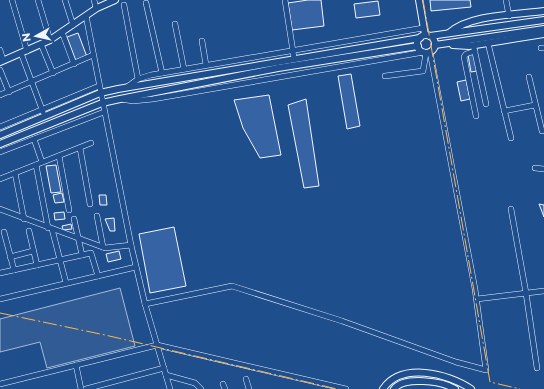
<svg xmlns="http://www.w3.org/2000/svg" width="544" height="389" font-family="Montserrat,sans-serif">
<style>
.built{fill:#305b95;stroke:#a8bbd7}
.building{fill:#3563a3;stroke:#f2f6ff}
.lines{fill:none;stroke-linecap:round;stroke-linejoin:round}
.minor-casing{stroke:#f2f6ff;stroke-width:6}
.tertiary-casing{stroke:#f2f6ff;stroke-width:8}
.minor{stroke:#1f4e8c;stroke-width:5}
.tertiary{stroke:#1f4e8c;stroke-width:6}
.power{stroke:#ffb74d;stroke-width:1;stroke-dasharray:14 3 2 3;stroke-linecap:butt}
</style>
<rect width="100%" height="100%" fill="#1f4e8c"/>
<path class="built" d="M120,288l15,58 -88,22 -7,-26 -40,10v-33z"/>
<g class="building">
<path d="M308,0h13l3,26 -32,4 -4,-27z"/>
<path d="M430,0h40l1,7 -40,4z"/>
<path d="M378,1l2,14 -24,3 -2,-14z"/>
<path d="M78,33l9,24 -11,4 -9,-24z"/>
<path d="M474,54l3,17 -6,1 -3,-17z"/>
<path d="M351,74l9,52 -13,3 -9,-53z"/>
<path d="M466,80l4,19 -9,2 -4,-19z"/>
<path d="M269,95l12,60 -21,3 -17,-30 -9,-28z"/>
<path d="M306,99l13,87 -15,2 -16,-83z"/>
<path d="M56,165l5,27 -10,1 -5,-27z"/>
<path d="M62,193l2,9 -9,1 -2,-8z"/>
<path d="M99,195h7l1,10h-7z"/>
<path d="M539,204l5,1v12z"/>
<path d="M64,212l1,7 -10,1 -1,-7z"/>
<path d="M114,218l1,13h-5l-5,-12z"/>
<path d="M71,224l1,5 -9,1 -1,-4z"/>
<path d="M174,227l12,59 -36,7 -11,-59z"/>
<path d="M119,251l2,8 -13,3 -2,-8z"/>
</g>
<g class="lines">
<g class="minor-casing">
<g id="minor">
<path d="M12,0l15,51"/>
<path d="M38,0l12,40"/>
<path d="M65,0l8,25"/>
<path d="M94,0l2,8"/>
<path d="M285,0l9,58"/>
<path d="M506,0l3,16"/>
<path d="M146,3l16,70"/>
<path d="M124,5l14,74"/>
<path d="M86,16l45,229 14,59 25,85"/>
<path d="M175,24l9,45"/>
<path d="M62,32l12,32"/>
<path d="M202,41l4,24"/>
<path d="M488,43l23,95"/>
<path d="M41,44l12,29"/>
<path d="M474,48l12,56"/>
<path d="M541,48h3"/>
<path d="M0,50l3,10"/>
<path d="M475,51l-9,3 -2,3 12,59"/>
<path d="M21,53l22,59"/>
<path d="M0,70l9,22"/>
<path d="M385,76l38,-5 3,-18"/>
<path d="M529,77l13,54"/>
<path d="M127,87l11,-8 13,-4 272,-47"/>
<path d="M0,95l93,-40"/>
<path d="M121,99l12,2 20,-2 271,-47"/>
<path d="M504,111l31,-6"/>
<path d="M0,127l99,-41"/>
<path d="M34,139l8,23"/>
<path d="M80,148l10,56"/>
<path d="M0,152l104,-40"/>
<path d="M59,156l10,54"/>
<path d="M36,165l12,63"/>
<path d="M535,168l9,1"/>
<path d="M15,173l9,46"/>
<path d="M0,179l91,-36"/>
<path d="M0,209l105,39 26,-3"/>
<path d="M511,209l15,84 11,75"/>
<path d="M97,216l6,31"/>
<path d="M74,219l8,36"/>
<path d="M52,229l14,54"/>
<path d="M29,231l8,34"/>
<path d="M4,232l10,38"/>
<path d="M10,257l23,-6"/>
<path d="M0,273l91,-20 7,23"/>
<path d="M0,299l136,-32"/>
<path d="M477,299l67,-8"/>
<path d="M145,304l87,-18 110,35 114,41 30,8 -11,-81 -45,-237"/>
<path d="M76,365l5,24"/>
<path d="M166,375l29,8 6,6"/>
<path d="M246,379l3,10"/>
<path d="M0,384l157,-39 189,44"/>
<path d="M223,384l2,5"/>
<path d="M86,389l78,-21"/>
</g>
</g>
<g class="tertiary-casing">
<g id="tertiary">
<path d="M419,0l6,35"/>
<path d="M449,33c21,-19 67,-18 95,-22"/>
<circle cx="426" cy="44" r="9"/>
<path d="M430,36l114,-16"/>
<path d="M435,45l109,-16"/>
<path d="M453,45l16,1 75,-12"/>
<path d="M0,62l50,-22 47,-32 18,-8"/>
<path d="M0,135l100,-42 18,-4 302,-51"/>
<path d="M0,144l102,-41 18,-4 158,-31 140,-22"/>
<path d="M383,389c18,-27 65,-16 88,0"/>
<path d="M394,389c10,-13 48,-8 61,0"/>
</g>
</g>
<use href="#minor" class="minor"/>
<use href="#tertiary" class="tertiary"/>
<g class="power">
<path d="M423,0l67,382 30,7"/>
<path d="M0,313l105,22 232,54"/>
</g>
</g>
<g transform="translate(36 36) rotate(262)" stroke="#1f4e8c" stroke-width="3" paint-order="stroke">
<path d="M0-3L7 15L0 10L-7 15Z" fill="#f2f6ff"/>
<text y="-6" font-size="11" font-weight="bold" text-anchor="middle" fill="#f2f6ff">N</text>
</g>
</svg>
